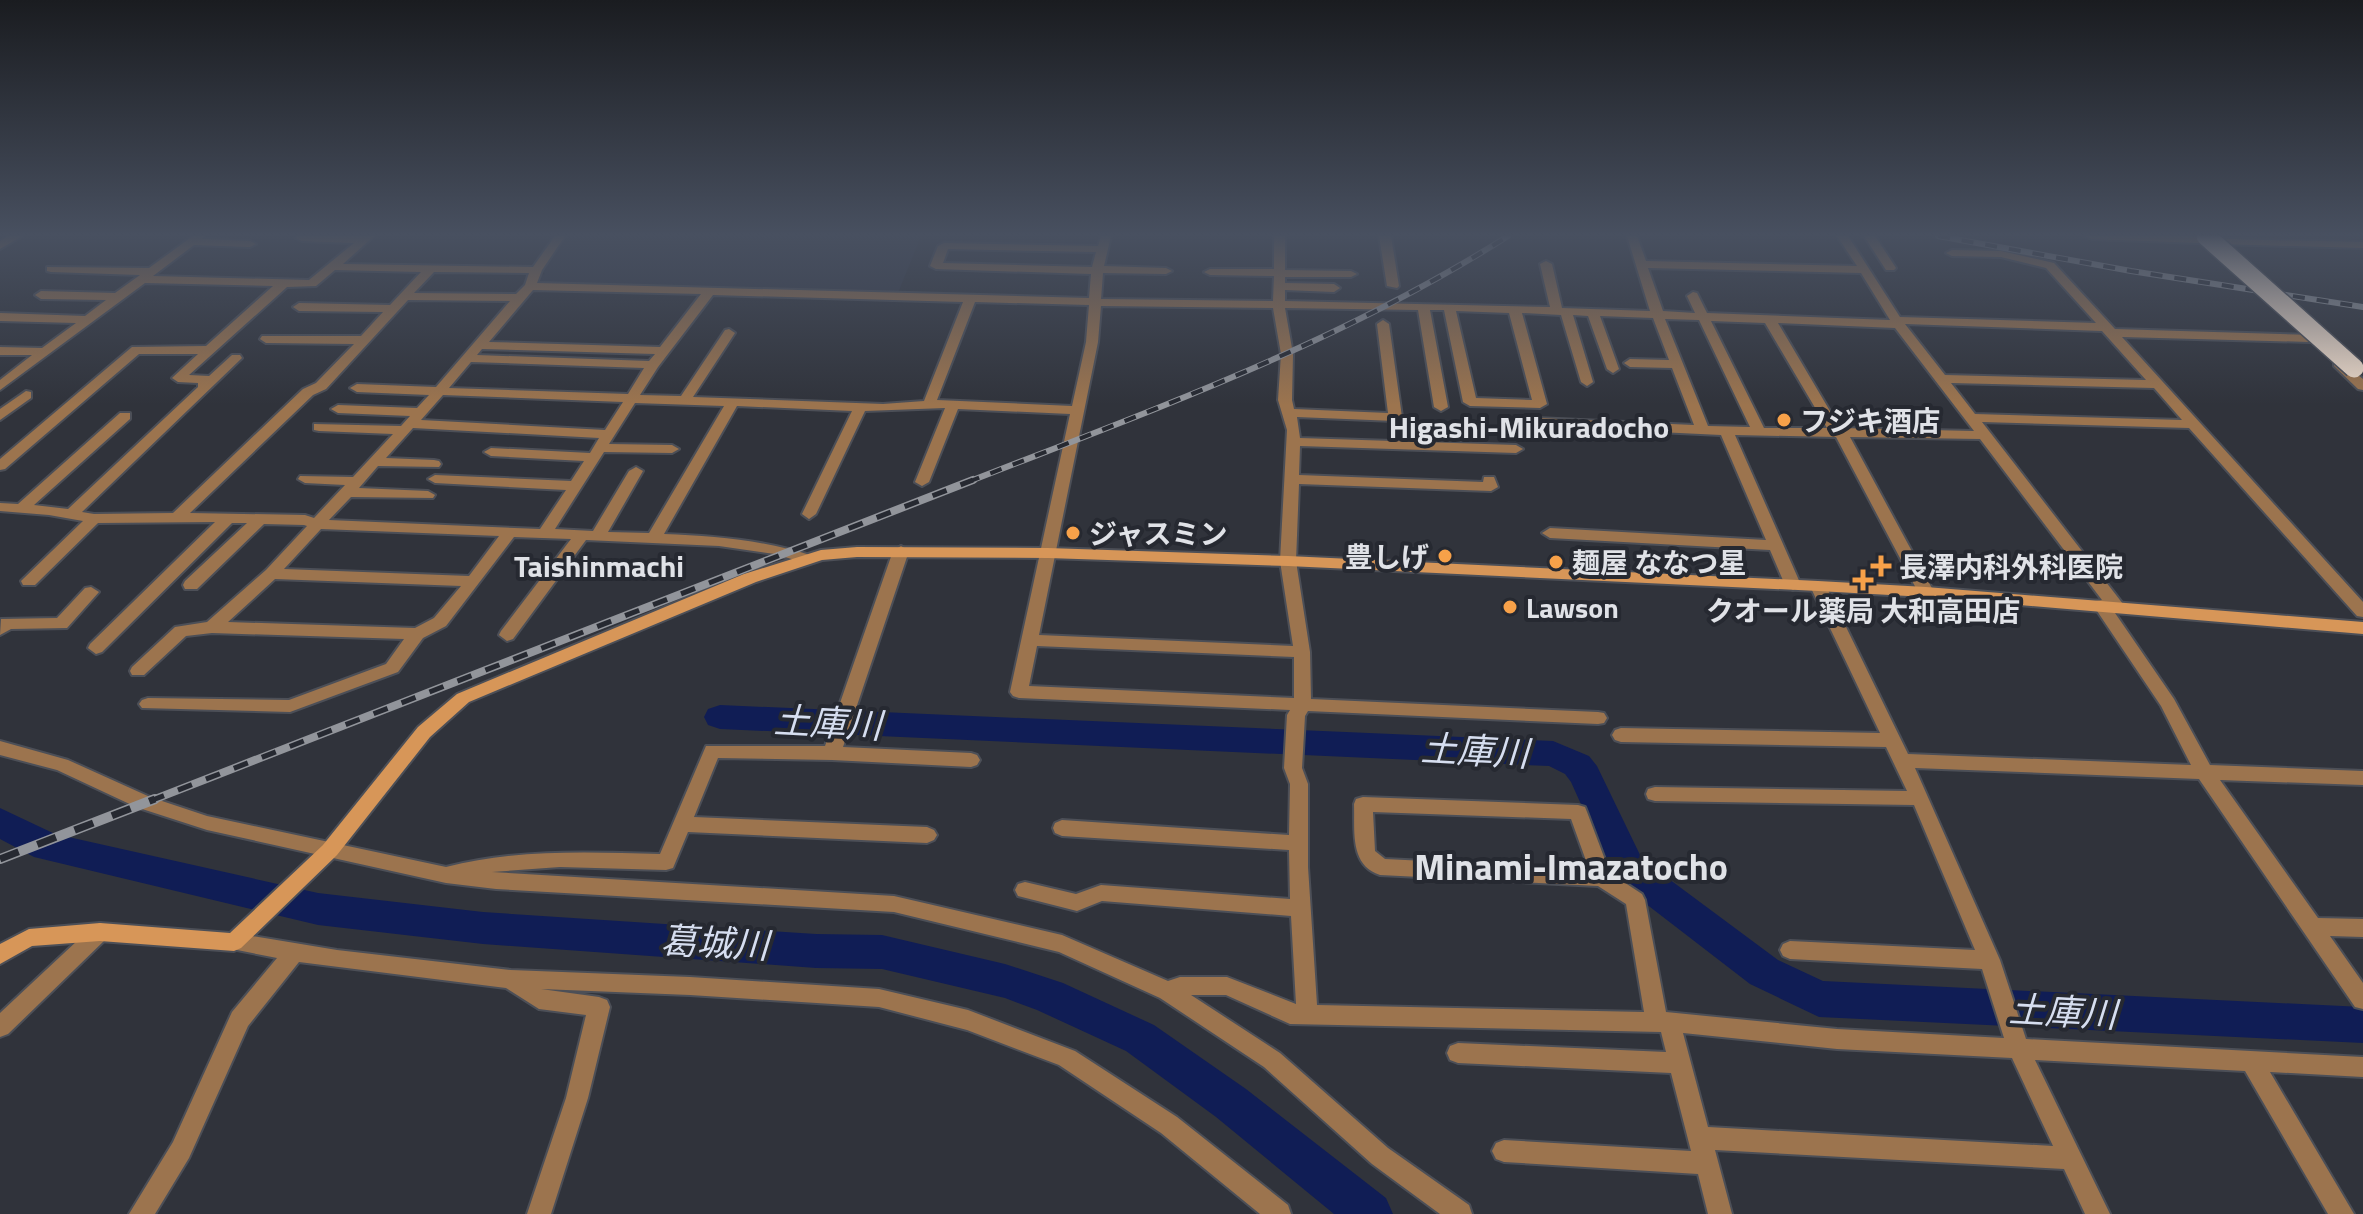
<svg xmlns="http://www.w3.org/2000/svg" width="2363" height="1214" font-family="'Titillium Web','Noto Sans JP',sans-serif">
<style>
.built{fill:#353a48}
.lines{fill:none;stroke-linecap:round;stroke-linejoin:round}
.river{fill:#101d55;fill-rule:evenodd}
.street-casing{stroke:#4c4f57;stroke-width:4}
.secondary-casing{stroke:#4c4f57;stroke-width:4}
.street{fill:#9c744e;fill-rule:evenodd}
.secondary{fill:#d79658;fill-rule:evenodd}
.rail-far2-casing{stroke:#92959b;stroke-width:6}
.rail-far1-casing{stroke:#92959b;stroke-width:8}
.rail-casing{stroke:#92959b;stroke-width:10}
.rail-far2{stroke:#262931;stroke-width:4;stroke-dasharray:12;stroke-linecap:butt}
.rail-far1{stroke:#262931;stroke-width:5;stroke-dasharray:15;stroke-linecap:butt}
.rail{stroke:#262931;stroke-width:7;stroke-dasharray:20;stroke-linecap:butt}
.highway-bridge-casing{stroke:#4c4f57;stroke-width:22;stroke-linecap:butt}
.highway-bridge{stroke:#f3dfcd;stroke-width:19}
.poi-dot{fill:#f7a149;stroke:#262931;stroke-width:3}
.labels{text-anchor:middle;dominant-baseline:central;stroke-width:8;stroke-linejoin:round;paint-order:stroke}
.poi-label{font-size:28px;font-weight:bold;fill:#e0e2e7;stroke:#262931;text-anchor:start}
.neighbourhood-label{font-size:30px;font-weight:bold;fill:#e0e2e7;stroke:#262931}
.near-water-label{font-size:36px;font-style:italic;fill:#d6def0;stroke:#262931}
.near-neighbourhood-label{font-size:36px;font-weight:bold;fill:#e0e2e7;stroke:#262931}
</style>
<rect width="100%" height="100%" fill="#30333b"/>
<path class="built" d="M562,236h359l-23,57 -360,-10 1,-7 6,-2 -4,-5 11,-21z"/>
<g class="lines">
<g class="river">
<path d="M720,705l833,36 36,15 8,10 45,93 136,101 45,21 540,26v36l-544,-26 -69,-33 -135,-104 -44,-98 -6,-8 -16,-8 -829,-37 -12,-4 -4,-8 4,-8z"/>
<path d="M0,808l55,26 263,59 165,19 333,22 66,1 123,29 58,19 91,42 92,64 140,109 7,16h-59l-118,-97 -90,-66 -89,-41 -32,-12 -123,-29 -66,-1 -333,-24 -165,-19 -284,-68 -34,-18z"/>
</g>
<g class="street-casing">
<g id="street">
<path d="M9,236h13l-22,13v-8z"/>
<path d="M193,236h11l-2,3 48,2 6,3 -6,3 -56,-2 -41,31 156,4 45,-37 -52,-2 -6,-3 2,-2h76l-31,28 190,3 22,-31h10l-23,34 -5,13 552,15 2,-24 -155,-5 -6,-3 8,-20 6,-3 154,3 3,-10h10l-7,30 62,2 6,3 -6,3 -63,-1 -2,26 172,2 1,-25 -64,-1 -6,-3 6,-3h64v-33h11v34l66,1 6,3 -6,3h-66v6l49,1 6,4 -6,4 -49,-2v11l265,6 -10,-43 6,-3 6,3 10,44 88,3 -23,-75h10l9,25 211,5 -20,-30h11l52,81 196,6 -50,-55 -45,-11 -49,-1 -6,-3 6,-3 49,1 53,12 61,66 199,6 2,3 -6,4 -188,-5 241,265v15l-6,-1 -168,-188 -207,-6 141,182 2,4 -2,4 -8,1 59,86 36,66 153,6v14l-143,-5 98,138 45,1v18l-33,-1 33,47v26l-8,-2 -156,-228 -284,-11 85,192 26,79 337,18v20l-93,-5 84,142h-26l-83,-143 -210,-11 75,154h-25l-21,-45 -349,-19 17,64h-24l-10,-40 -194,-12 -8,-3 -4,-8 4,-8 8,-3 187,11 -20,-78 -213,-10 -8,-3 -3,-7 3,-7 8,-3 208,9 -5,-20 -371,-8 -64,-29h-35l89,58 108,95 81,57 3,9h-32l-68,-50 -108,-97 -104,-69 -101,-46 -165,-40 -398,-23 -50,-6 -239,-53 -71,-23 -79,-37 -57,-15v-14l68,19 82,37 57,19 239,51c70,-18 141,-15 214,-13l46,-108h119l68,-195 8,-5 8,5 -66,196 128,6 6,2 3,5 -3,5 -6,2 -139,-7 -114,-2 -24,59 233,10 7,3 3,5 -3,5 -7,3 -239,-11 -15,36 -7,2 -106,-3 -68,5 402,24 168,39 106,46 12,-4h47l69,27 -5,-88 -189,-15 -25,10 -59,-15 -3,-6 3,-6 7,-2 51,12 25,-9 189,14 -1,-49 -227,-14 -7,-3 -2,-5 2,-5 7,-3 227,15 1,-51 -6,-16 3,-53 3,-5 -271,-12 -6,-2 -3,-4 60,-278 -112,-5 -29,73 -7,4 -7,-4 30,-74 -80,3 -49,103 -7,5 -7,-5 50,-103 -115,-5 -73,128c51,2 100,6 149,22l3,3 -3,3 -5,2 -33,-10 -56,-8 -133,-6 -73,99 -6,2 -8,-6 2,-4 70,-92 -57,-2 -68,89 -23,12 -25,34 -108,40 -148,-4 -3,-4 3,-4 6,-2 141,2 97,-36 18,-25 -192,-6 -26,3 -42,39h-12l-2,-4 2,-4 43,-40 32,-5 59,-52 41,-44 -3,-1 -40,-1 -67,65h-12l-2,-4 2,-4 62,-58h-15l-130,129 -6,2 -8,-6 2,-4 125,-122 -117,1 -63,62h-12l-2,-4 62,-60 -34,-6 -49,-4v-8l18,1 102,-91h10v6l-96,86 34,4 130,-122v-4l-20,-1 -6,-4 26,-24h-59l-134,115 -5,1v-11l132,-112 74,-1 67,-60 -128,-3 -145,107v-10l32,-25h-32v-8l42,1 34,-25 -76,-2v-8l85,3 21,-16 -65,-1 -6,-4 6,-4 74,2 25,-18 -89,-3 -4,-1v-4l102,1zM948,249l148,3 -4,15 -149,-4zM1648,268l213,5 29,47 -183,-7 -10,-20 -4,-1 -6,4 8,17 -32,-2zM335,270l86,2 -31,33 -91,-2 -6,4 6,4 84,1 -22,24h-99l-2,3 6,4 88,1 -38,39 -13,6 -130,124 -79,1 -12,-2 160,-154 -2,-3h-8l-23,21 -20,-1 98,-88 29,-1zM434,272l95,1 -4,12 -9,9 -102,-1zM533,290l168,4 -41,53 -171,-5zM713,295l250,7 -39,99 -41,3 -190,-7 42,-64 -6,-4 -4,1 -44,66 -41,-1 18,-28zM408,300l102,1 -74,86 -79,-3 -7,4 7,4 72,3 -12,13 -79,-3 -7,4 7,4 72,3 -9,10 -87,-2v6l5,1 74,3 -40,43 -53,-1 -2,3 7,4 40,2 -31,33 -9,-3 -115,-2 123,-118 13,-6zM975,302l114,3 -3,37 -14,64 -135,-6zM1101,306l172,2 8,46 -3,46 9,30 -7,131 13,85 -254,-11 59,-293zM1285,308l133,2 16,97 7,4 7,-4 -18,-97h14l19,92 7,4 70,2 7,-4 -25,-91 39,2 20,67 6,4 6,-4 -20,-67 15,1 19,53 6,4 6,-4 -19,-53 53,2 16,42 -39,-1 -6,4 6,4 42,1 22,57 -180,-8 -7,4 7,4 207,10 45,105 -216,-12 -8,5 8,5 220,12 15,35 8,5 8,-5 -66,-150 101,2 82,155 8,5 8,-5 -84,-155 130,2 122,161 -7,1 -2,4 68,101 30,59 -283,-11 -82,-168 -8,-5 -8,5 70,147 -259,-5 -6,2 -3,5 3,5 6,2 265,5 21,44 -252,-4 -7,2 -2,5 2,5 7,2 259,4 61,145 -185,-9 -7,3 -3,6 3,6 7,3 192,10 22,69 -167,-9 -171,-17 -21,-112 -3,-6 -32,-21 -23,-61 -2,-5 -7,-2 -215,-8 -7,2 -2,5c1,26 -5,61 26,71l218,11 28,18 18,108 -327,-7 -9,-138v-83l-6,-16 3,-52 3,-5 290,13 6,-1 3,-5 -3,-5 -6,-1 -287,-13 -1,-47 -14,-91 3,-77 192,7 7,-4 -4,-10h-10l-1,5 -184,-7 1,-29 216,7 7,-4 -7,-4 -216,-7 -3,-21 98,4 7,-4 -13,-93 -6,-4 -6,4 11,89 -94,-4 -2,-9 1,-46zM1456,311l53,2 23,87 -56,-2zM1665,319l34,1 51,107 -42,-1zM1711,321l54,2 62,105h-63zM1778,323l117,5 79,103 -134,-3zM1905,324l197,7 44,49 -201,-5zM482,349l173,5 -6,7 -172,-6zM471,362l173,6 -16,26 -179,-6zM1951,383l203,5 28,32 -207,-6zM443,395l180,7 -18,28 -184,-10zM635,403l89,3 -75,127 -41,-1 35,-61 -7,-4 -7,4 -36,60 -38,-2 49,-77 68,1 7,-4 -7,-4 -63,-1zM413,428l186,10 -9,15 -99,-5 -7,4 7,4 93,5 -13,20 -136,-6 -7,4 7,4 131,7 -26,39 -211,-9 22,-23 82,1 2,-3 -7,-4 -69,-3 19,-22 61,1 2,-3 -2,-3 -5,-1 -48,-2zM321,529l178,7 -30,40 -185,-7zM275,579l186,7 -27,32 -19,10 -187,-6zM1037,646l257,11v41l-265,-12zM1373,812l198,7 18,50 -204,-10 -10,-8zM1683,1033l154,16 175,9 41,88 -345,-19z"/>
<path d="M1379,236h12l8,50 -2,2 -10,-2z"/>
<path d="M1864,236h11l21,32 -2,2h-8z"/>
<path d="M2086,236c20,-2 106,-4 120,4l-6,3 -108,-4z"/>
<path d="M2224,239l139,3v6l-143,-4v-4z"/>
<path d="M2338,359l25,20v11l-5,-1 -24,-23v-6z"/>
<path d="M26,391l5,1v6l-31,22v-11z"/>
<path d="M91,587l8,5 -32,36 -56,1 -11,6 1,-16 56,-1 28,-30z"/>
<path d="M100,923l7,3 3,6 -3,6 -99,96 -8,3v-24l93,-87z"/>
<path d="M234,933l103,17 174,20 179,7 189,12 89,21 107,41 102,66 111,88 3,9h-31l-99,-81 -102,-68 -92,-35 -88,-23 -189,-12 -149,-6 58,8 8,3 3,7 -22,91 -37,116h-24l39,-116 20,-83 -47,-6 -33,-21 -207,-26 -51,64 -59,132 -34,56h-26l44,-72 59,-130 45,-54 -50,-10 -3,-6 3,-6z"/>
</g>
</g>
<g class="secondary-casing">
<path id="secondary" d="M857,547l191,1 240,8 530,25 108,6 437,35v12l-437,-37 -108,-6 -530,-25 -240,-8 -191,-1 -35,3 -66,22 -287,120 -39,35 -93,118 -96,93 -7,3 -134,-10 -68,5 -32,18v-20l29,-15 71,-6 130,10 93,-88 95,-118 39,-33 287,-120 77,-24z"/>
</g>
<use href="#street" class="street"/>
<use href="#secondary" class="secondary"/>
<g class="rail-far2-casing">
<g id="rail-far2">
<path d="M1938,236l193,35 232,36"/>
<path d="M968,482c184,-72 372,-139 540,-246"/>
</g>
</g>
<g class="rail-far1-casing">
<path id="rail-far1" d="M150,801l823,-321"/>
</g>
<g class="rail-casing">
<path id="rail" d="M0,859l155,-60"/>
</g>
<use href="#rail-far2" class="rail-far2"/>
<use href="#rail-far1" class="rail-far1"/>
<use href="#rail" class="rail"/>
<g class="highway-bridge-casing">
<path id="highway-bridge" d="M2206,236l148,132"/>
</g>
<use href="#highway-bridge" class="highway-bridge"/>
</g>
<linearGradient id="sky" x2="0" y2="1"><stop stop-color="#1a1c20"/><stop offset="0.58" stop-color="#485060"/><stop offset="1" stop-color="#485060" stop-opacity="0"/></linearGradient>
<rect width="2363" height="405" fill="url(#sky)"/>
<g class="poi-dot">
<circle cx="1784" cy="420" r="8"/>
<circle cx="1073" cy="533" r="8"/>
<circle cx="1445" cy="556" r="8"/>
<circle cx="1556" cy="562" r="8"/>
<path d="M1877 554h8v8h8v8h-8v8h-8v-8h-8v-8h8z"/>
<path d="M1859 568h8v8h8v8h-8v8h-8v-8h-8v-8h8z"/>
<circle cx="1510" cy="607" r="8"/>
</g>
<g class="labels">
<g class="poi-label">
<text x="1800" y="420">フジキ酒店</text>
<text x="1089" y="533">ジャスミン</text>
<text x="1429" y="556" text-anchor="end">豊しげ</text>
<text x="1572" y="562">麺屋 ななつ星</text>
<text x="1899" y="566">長澤内科外科医院</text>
<text x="1526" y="607">Lawson</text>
<text x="1863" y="610" text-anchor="middle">クオール薬局 大和高田店</text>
</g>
<g class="neighbourhood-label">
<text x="1529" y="427">Higashi-Mikuradocho</text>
<text x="599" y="566">Taishinmachi</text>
</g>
<g class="near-water-label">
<text transform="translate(828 722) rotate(3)">土庫川</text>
<text transform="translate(1475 750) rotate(3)">土庫川</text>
<text transform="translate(715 942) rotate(3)">葛城川</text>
<text transform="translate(2063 1011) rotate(3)">土庫川</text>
</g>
<g class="near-neighbourhood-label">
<text x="1571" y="866">Minami-Imazatocho</text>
</g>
</g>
</svg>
